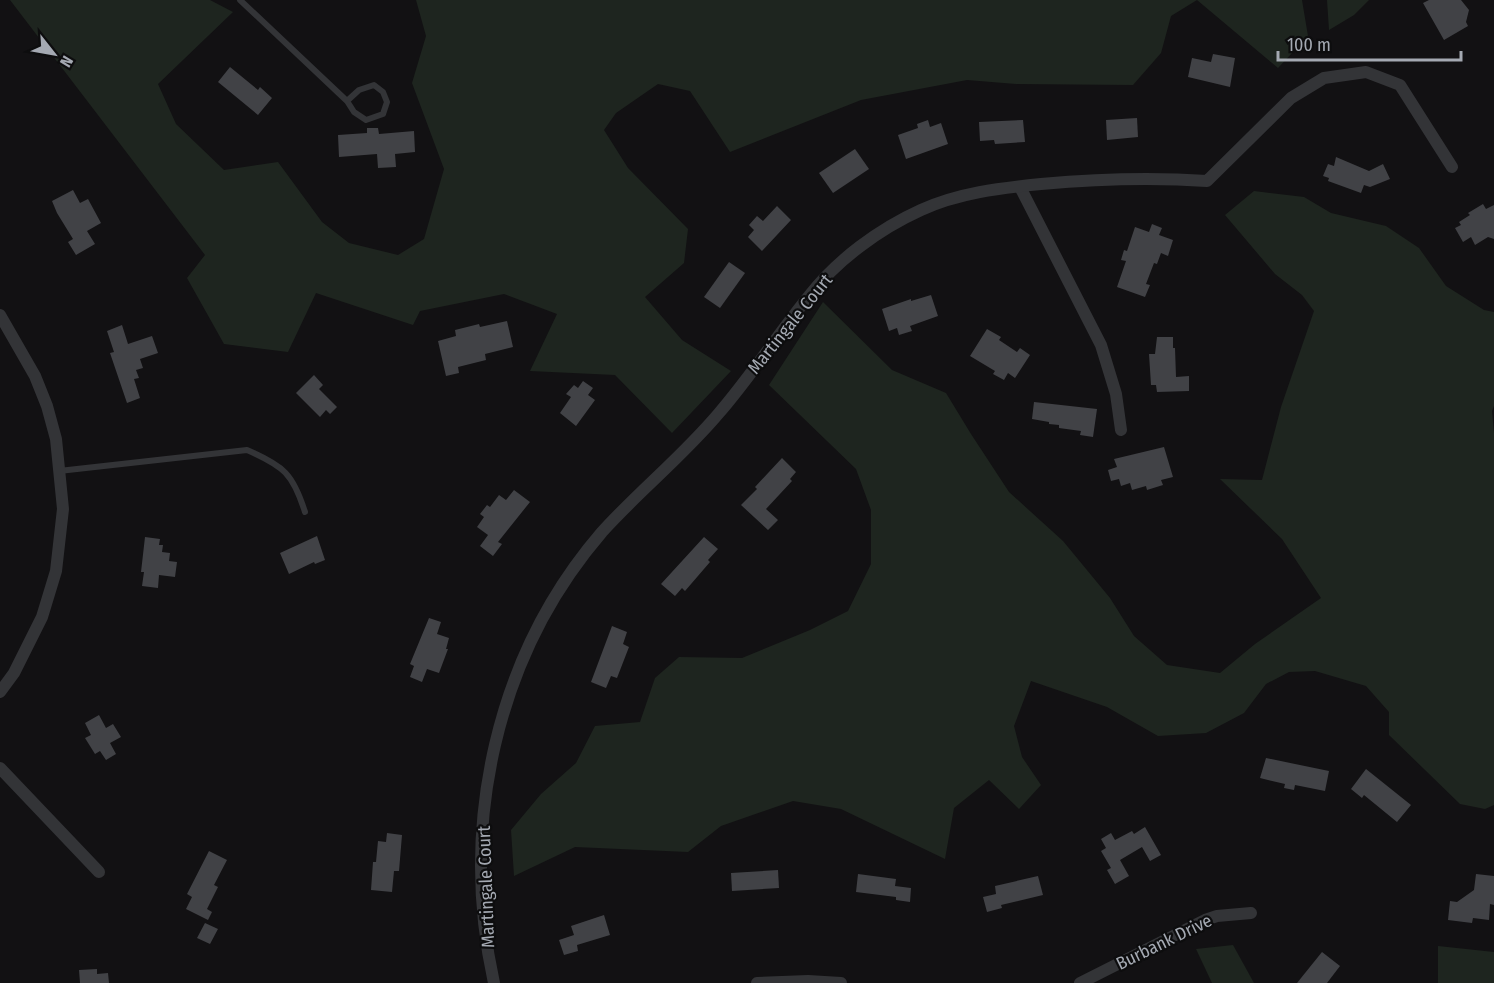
<svg xmlns="http://www.w3.org/2000/svg" width="1494" height="983" font-family="'Fira Sans Condensed',sans-serif">
<style>
.green{fill:#1e251f}
.building{fill:#414246}
.lines{fill:none;stroke-linecap:round;stroke-linejoin:round}
.service{stroke:#333437;stroke-width:6}
.minor{stroke:#333437;stroke-width:12}
.labels{text-anchor:middle;dominant-baseline:central;stroke-width:4.5;stroke-linejoin:round;paint-order:stroke}
.street-label{font-size:18px;fill:#a4a9b2;stroke:#0d0d0e}
</style>
<rect width="100%" height="100%" fill="#121113"/>
<g class="green">
<path d="M10,0h200l23,12 -75,72 18,40 48,46 54,-8 44,60 27,21 49,12 26,-16 20,-70 -32,-86 14,-47 -10,-36h886l6,36 -30,32 -81,-68 -26,16 -10,37 -28,32 -117,-1 -49,-4 -106,20 -131,52 -40,-61 -32,-7 -42,29 -12,17 24,38 60,61 -4,34 -39,34 37,43 49,31 -59,62 -57,-58 -85,-4 27,-57 -53,-20 -84,17 -7,14 -97,-32 -28,59 -64,-8 -37,-66 18,-23z"/>
<path d="M1327,0h42l-15,15 -25,15z"/>
<path d="M1254,191l50,6 27,16 55,13 33,22 27,38 38,24 10,2v94l-2,5 2,22v372l-9,4 -25,-5 -71,-69v-23l-23,-26 -51,-15 -26,1 -23,12 -22,29 -38,20 -48,3 -51,-29 -76,-26 -17,45 8,31 19,28 -22,24 -30,-29 -35,28 -9,51 -104,-50 -48,-8 -72,25 -33,26 -113,-5 -61,29 -3,-46 30,-36 35,-31 19,-37 45,-4 15,-44 24,-21 63,1 68,-28 38,-19 23,-47v-54l-15,-41 -87,-84 54,-83 69,68 54,23 25,41 38,58 54,49 47,57 24,38 33,29 53,8 35,-29 66,-46 -39,-59 -62,-60 42,1 19,-73 33,-96 -12,-16 -27,-21 -50,-59z"/>
<path d="M1233,945l21,38h-42l-16,-34z"/>
<path d="M1438,946l56,6v31h-56z"/>
</g>
<g class="building">
<path d="M1429,0h32l8,10 -3,12 2,4 -24,14 -21,-37z"/>
<path d="M1213,54l22,4 -5,29 -42,-10 4,-19 19,4z"/>
<path d="M230,67l28,23 2,-3 12,11 -14,17 -40,-33z"/>
<path d="M1137,118l1,19 -31,3 -1,-20z"/>
<path d="M928,120l2,7 11,-4 7,21 -42,15 -8,-24 20,-7 -1,-4z"/>
<path d="M1023,120l2,22 -30,2 -1,-4 -14,1 -1,-19z"/>
<path d="M367,128h11l1,6 35,-3 1,21 -20,2 1,13 -18,1 -1,-14 -38,3 -1,-22 29,-2z"/>
<path d="M855,149l14,20 -36,24 -14,-20z"/>
<path d="M1336,157l33,14 14,-7 7,15 -20,8 -6,-2 -3,8 -33,-12 1,-3 -6,-2 5,-12 6,2z"/>
<path d="M73,190l7,13 8,-4 13,24 -14,8 8,13 -19,11 -8,-13 5,-3 -16,-26 -5,-12z"/>
<path d="M1483,204l3,5 8,-4v34l-6,-2 -13,8 -4,-8 -8,5 -8,-14 6,-3 -2,-3 11,-7 -2,-2z"/>
<path d="M777,206l14,14 -29,31 -14,-14 6,-7 -5,-5 8,-9 6,5z"/>
<path d="M1152,224l10,4 -3,7 14,5 -5,16 -7,-3 -4,11 -3,-1 -8,21 4,1 -5,12 -28,-10 9,-26 -5,-1 3,-10 3,1 8,-24 14,5z"/>
<path d="M729,262l16,11 -25,35 -16,-11z"/>
<path d="M931,295l7,21 -28,10 2,5 -13,4 -2,-7 -8,3 -7,-22 29,-10v2z"/>
<path d="M507,321l6,26 -28,7 1,6 -28,7 1,6 -13,3 -8,-35 18,-5 -1,-6 24,-6 1,3z"/>
<path d="M122,325l6,19 24,-8 6,17 -18,6 3,9 -7,2 3,8 -5,1 6,19 -13,5 -17,-50 4,-1 -7,-21z"/>
<path d="M987,329l14,8 -2,3 18,12 3,-4 10,7 -15,23 -7,-5 -4,7 -11,-6 2,-3 -25,-15z"/>
<path d="M1157,337h16v11h2l1,29 13,-1v15l-32,1 -1,-7h-5l-2,-31h6z"/>
<path d="M314,375l9,10 -4,4 18,18 -7,7 -4,-4 -6,7 -24,-24z"/>
<path d="M583,381l10,7 -5,7 7,5 -19,26 -16,-13 11,-16 -5,-3 8,-9 4,3z"/>
<path d="M1034,402l63,7 -4,28 -13,-2 1,-4 -22,-3v-3l-10,-1v-2l-17,-3z"/>
<path d="M1164,447l9,30 -12,3 2,5 -16,5 -1,-4 -14,4 -2,-7 -9,3 -2,-7 -8,2 -3,-11 9,-3 -3,-8z"/>
<path d="M782,458l14,14 -6,7 2,2 -26,28 12,11 -10,10 -27,-25 16,-16 -2,-2z"/>
<path d="M514,490l16,12 -32,40 4,2 -9,12 -13,-10 8,-11 -11,-8 7,-10 -4,-3 7,-9 3,2 9,-12 7,5z"/>
<path d="M317,536l8,24 -10,4 -1,-2 -25,12 -9,-21z"/>
<path d="M145,537l15,2 -1,6h4l-1,7 8,1 -1,8 8,1 -2,15 -16,-2 -1,13 -16,-2 2,-14h-3z"/>
<path d="M704,537l14,12 -10,11 2,2 -25,29 -3,-3 -7,8 -14,-12z"/>
<path d="M429,618l12,4 -4,12 12,4 -3,11h2l-9,24 -12,-4 -5,13 -12,-5 4,-11 -4,-2z"/>
<path d="M612,626l15,6 -4,12 6,3 -12,31 -6,-2 -5,12 -15,-6z"/>
<path d="M99,715l7,13 7,-4 8,13 -11,6 6,11 -10,6 -6,-9 -5,3 -10,-16 6,-3 -6,-12z"/>
<path d="M1266,758l63,13 -4,20 -30,-6 -1,5 -10,-2 1,-4 -25,-6z"/>
<path d="M1366,769l45,36 -14,17 -33,-27 -2,3 -11,-9z"/>
<path d="M1145,827l16,28 -11,6 -8,-14 -22,13 9,16 -14,8 -8,-14 4,-2 -10,-17 5,-3 -5,-9 10,-6 4,7 17,-9 2,3z"/>
<path d="M387,833l15,2 -3,36h-5l-2,21 -21,-2 2,-28h3l2,-21 8,1z"/>
<path d="M209,851l18,9 -13,25 4,2 -11,22 5,3 -4,8 -22,-11 6,-12 -5,-3z"/>
<path d="M778,870l1,18 -47,3 -1,-18z"/>
<path d="M858,874l38,5 -1,7 16,2 -1,14 -14,-2v-3l-40,-5z"/>
<path d="M1476,874l18,2v29l-4,-1 -1,16 -16,-2 -1,5 -24,-3 2,-19 7,1 17,-12z"/>
<path d="M1038,876l5,19 -42,10 1,3 -15,4 -4,-15 13,-3 -1,-8z"/>
<path d="M604,915l6,20 -33,10 1,6 -14,4 -5,-15 15,-5 -3,-9z"/>
<path d="M205,923l13,6 -8,15 -13,-6z"/>
<path d="M1322,952l18,14 -13,17h-30z"/>
<path d="M97,969v5l11,-1 1,10h-29l-1,-13z"/>
</g>
<g class="lines">
<g class="service">
<path d="M240,0l107,101 7,11 12,8 17,-6 4,-12 -4,-10 -9,-7 -15,5 -12,11"/>
<path d="M59,471l188,-21c37,16 46,24 58,62"/>
</g>
<g class="minor">
<path d="M1020,187l81,158 15,49 5,36"/>
<path d="M0,315l35,61 12,30 9,33 7,70 -7,62 -14,46 -28,56 -14,19"/>
<path d="M0,768l99,104"/>
<path d="M494,983c-35,-158 2,-328 108,-451 37,-41 81,-76 117,-119 32,-37 59,-79 90,-117 28,-36 70,-67 112,-86 37,-17 79,-22 120,-26 55,-5 110,-7 166,-3l84,-83 33,-20 42,-6 34,13 52,82"/>
<path d="M757,983l51,-2 33,2"/>
<path d="M1080,983l125,-63 12,-4 34,-3"/>
</g>
</g>
<g class="labels">
<g class="street-label">
<text transform="translate(790 324) rotate(-51)">Martingale Court</text>
<text transform="translate(486 887) rotate(-92)">Martingale Court</text>
<text transform="translate(1164 942) rotate(-26)">Burbank Drive</text>
</g>
</g>
<g transform="translate(54 54) rotate(121)" stroke="#0d0d0e" stroke-width="4.5" paint-order="stroke">
<path d="M0-4.5L10 22L0 15L-10 22Z" fill="#a4a9b2"/>
<text y="-9" font-size="16" font-weight="bold" text-anchor="middle" fill="#a4a9b2">N</text>
</g>
<path d="M1278 51v9h183v-9" fill="none" stroke="#a4a9b2" stroke-width="3"/>
<text x="1287" y="51" font-size="18" fill="#a4a9b2" stroke="#0d0d0e" stroke-width="4.5" paint-order="stroke">100 m</text>
</svg>
